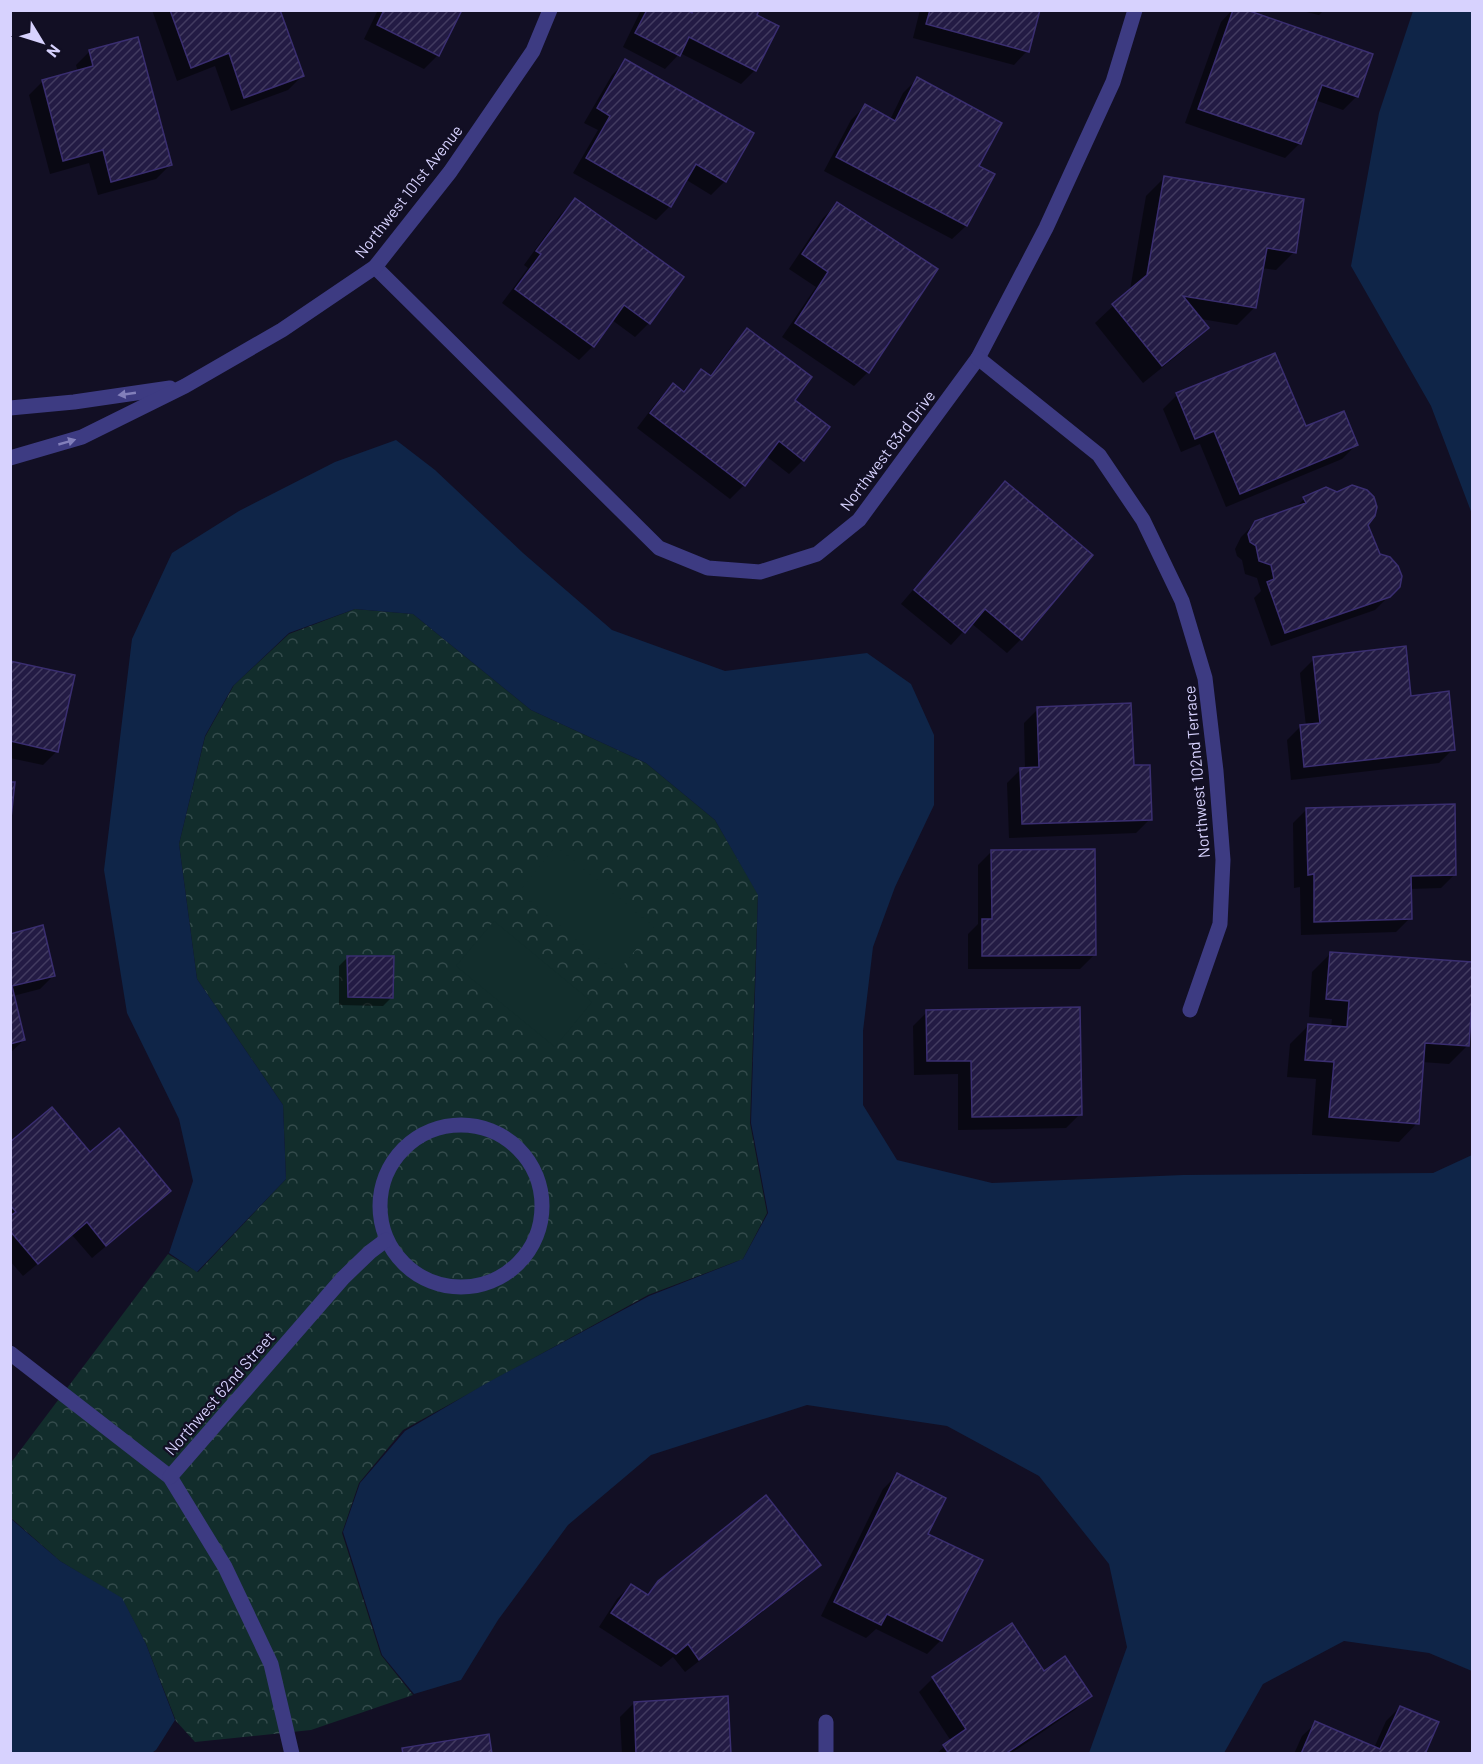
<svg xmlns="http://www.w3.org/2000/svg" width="1483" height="1764" font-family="Barlow,sans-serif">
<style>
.park{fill:url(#park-crowns)}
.pitch{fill:#122d2c}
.water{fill:#0f2548}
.shadow{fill:#0007}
.building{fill:url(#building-hatch);stroke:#3a2e70;stroke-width:1.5}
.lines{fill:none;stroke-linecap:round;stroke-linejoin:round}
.minor{stroke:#3d3b82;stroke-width:15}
.oneway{fill:#827fba}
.labels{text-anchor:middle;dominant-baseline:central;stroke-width:4.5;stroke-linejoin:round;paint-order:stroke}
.street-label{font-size:16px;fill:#d7d2fe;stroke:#120f24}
</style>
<defs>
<pattern id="park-crowns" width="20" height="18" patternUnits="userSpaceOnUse" patternTransform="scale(1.5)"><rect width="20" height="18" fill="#122d2c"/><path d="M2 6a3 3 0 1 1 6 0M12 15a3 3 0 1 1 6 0" fill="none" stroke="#344b4c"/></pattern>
<pattern id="building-hatch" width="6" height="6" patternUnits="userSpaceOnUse" patternTransform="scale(1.5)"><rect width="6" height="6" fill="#231b44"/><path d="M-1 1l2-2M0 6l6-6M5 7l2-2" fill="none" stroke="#423b60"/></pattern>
</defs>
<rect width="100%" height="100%" fill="#120f24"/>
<path class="park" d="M355,609l58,5 118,96 115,53 69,57 43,74 -8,229 17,90 -24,46 -95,36 -245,135 -44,53 -17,50 39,122 32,40 -102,35 -116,12 -19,-21 -30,-77 -24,-45 -62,-38 -49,-43 -1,-54 158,-210 30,18 88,-93 -3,-74 -86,-126 -18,-135 26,-107 29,-52 55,-51z"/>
<g class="pitch">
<path d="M556,846l98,81 -37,46 -98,-81z"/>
<path d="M494,921l98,81 -37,45 -99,-81z"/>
</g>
<g class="water">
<path d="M1413,11h59v503l-41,-108 -80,-140 28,-153z"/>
<path d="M396,440l39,30 88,83 89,77 113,41 142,-18 44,31 23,51v70l-39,82 -22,60 -10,84v74l34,55 95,23 191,-8 250,-2 39,-18v516l-43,-18 -85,-12 -81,43 -39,69h-135l38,-106 -18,-83 -70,-88 -92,-50 -140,-21 -156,50 -83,70 -70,95 -37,60 -47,14 -32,-39 -39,-123 17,-49 45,-52 80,-47 164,-88 94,-37 25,-46 -17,-90 7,-228 -43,-75 -69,-57 -115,-53 -118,-96 -58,-5 -66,24 -56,53 -28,50 -26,108 18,135 86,126 3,74 -89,93 -28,-19 24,-72 -14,-62 -52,-106 -23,-143 28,-231 40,-86 67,-42 96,-49z"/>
<path d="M10,1518l50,43 62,37 24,46 29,76 -19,30 -6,4 -139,-1z"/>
</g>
<g class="shadow">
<path d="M152,10h127l23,66 -14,14 -57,21 -16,-45 -38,15z"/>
<path d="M378,10h82l-22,45 -14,14 -60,-30z"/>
<path d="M641,10h116l-2,6v54l-14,14 -61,-31 -15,16 -42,-22z"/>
<path d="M920,10h118l-11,41 -13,14 -101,-27z"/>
<path d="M1232,10h10l115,86 -14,14 -28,-10 -16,44 -14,14 -100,-35 36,-101z"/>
<path d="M1298,10h26l-5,5z"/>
<path d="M90,51l80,114 -14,14 -58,16 -9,-32 -39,11 -21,-79 14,-14 35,-9 -2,-7z"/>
<path d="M626,61l99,120 -14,14 -26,-16 -15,27 -14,14 -83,-47 25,-43 -14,-7 28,-48z"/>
<path d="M917,79l60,88 16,8 -27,51 -14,13 -128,-68 27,-51 14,-14 25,14 13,-27z"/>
<path d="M1165,177l129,75 -18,18 -14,-2 -7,39 -18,18 -36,-6 6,8 -18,19 -46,37 -48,-60 35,-33 16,-94z"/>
<path d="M575,200l74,123 -14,14 -23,-17 -19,26 -14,14 -77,-57 26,-35 -4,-3 37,-51z"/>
<path d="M837,204l31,168 -14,14 -72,-49 34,-50 -27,-18 34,-51z"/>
<path d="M747,330l46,71 10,59 -14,14 -23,-18 -22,29 -14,14 -93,-71 22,-29 14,-14 9,7 19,-21 8,6 25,-34z"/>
<path d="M1177,395l128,33 51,17 -14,14 -116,48 -26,-63 -19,8 -18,-43z"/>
<path d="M1005,483l16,156 -14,14 -36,-30 -20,22 -50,-41 91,-107z"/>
<path d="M1304,499l63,26 11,30 21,31 -24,24 -104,36 -17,-48 7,-7 -4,-13 -12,-4 -3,-14 -5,-4 -2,-7 6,-12 15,-15 39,-14z"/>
<path d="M1314,659l96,38 43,52 -14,14 -148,17 -4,-40 14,-14h5l-6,-53z"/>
<path d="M10,663l47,88 -14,14 -33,-7z"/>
<path d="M1038,709l94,58 18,52 -14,14 -127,5 -2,-55 14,-14h4l-1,-46z"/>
<path d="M1307,809l148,65 -14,14 -32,1 1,29 -14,14 -95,3 -1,-48 -6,1 -1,-65z"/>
<path d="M992,851l102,104 -14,14h-112v-35l10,-10v-59z"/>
<path d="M10,935l44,40 -14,14 -27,7 11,44 -14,13z"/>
<path d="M1330,954l142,10 -5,82 -18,18 -27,-2 -5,61 -18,19 -87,-7 4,-56 -29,-2 3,-33 19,-19 22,2 1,-8 -23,-2 3,-45z"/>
<path d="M348,957l44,40 -9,9 -44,-1v-39z"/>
<path d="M927,1012l153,102 -14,14 -108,2v-56l-44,1 -1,-49z"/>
<path d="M10,1144l79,10 80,37 -13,13 -64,54 -20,-23 -49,41 -13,-15z"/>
<path d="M897,1475l29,59 15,106 -14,14 -51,-25 -10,9 -45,-22 62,-127z"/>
<path d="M819,1565l-14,14 -120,93 -12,-15 -12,10 -62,-40 18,-28 14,-14 15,10 13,-13z"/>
<path d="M1044,1673l46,22 -14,14 -66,45h-74l15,-13 -32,-49 14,-14z"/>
<path d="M634,1703l96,51h-108l-2,-37z"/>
<path d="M1400,1707l24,47h-130l8,-18 14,-13 58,25 12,-27z"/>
</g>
<g class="building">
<path d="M170,10h110l24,66 -60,22 -15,-45 -38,15z"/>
<path d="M384,10h78l-23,46 -62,-31z"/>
<path d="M647,10h40l5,3 1,-3h66l-2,5 22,11 -23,45 -67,-34 -9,19 -45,-23z"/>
<path d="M930,10h110l-11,42 -103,-28z"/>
<path d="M1233,10h14l126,44 -15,43 -36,-12 -21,59 -103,-35z"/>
<path d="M138,37l34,128 -61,17 -8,-32 -40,11 -21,-81 51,-14 -4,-16z"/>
<path d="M625,59l129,74 -28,49 -30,-18 -25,43 -85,-49 24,-42 -13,-8z"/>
<path d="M917,77l85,46 -23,43 16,8 -28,52 -131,-69 29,-53 30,17z"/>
<path d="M1164,176l140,23 -8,54 -29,-5 -11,60 -73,-12 26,32 -47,38 -50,-62 35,-29z"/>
<path d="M575,198l109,79 -34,47 -26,-19 -30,42 -79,-58 26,-35 -5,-3z"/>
<path d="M837,202l101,67 -69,104 -74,-50 33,-51 -26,-18z"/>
<path d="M747,328l65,49 -17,23 35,27 -26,34 -25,-20 -34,45 -95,-73 23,-30 11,9 17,-23 10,7z"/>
<path d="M1275,353l31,73 38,-15 14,34 -118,49 -26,-63 -19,8 -19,-46z"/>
<path d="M1005,481l88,74 -71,85 -37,-31 -20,24 -51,-43z"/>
<path d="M1352,485l15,5 7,7 3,10 -2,9 -7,9 12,29 10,3 8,9 4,10 -2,11 -10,10 -105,36 -18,-51 7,-3 -3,-14 -12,-4 -3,-15 -6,-4 -2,-8 7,-13 51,-18 -3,-6 23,-10 11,5z"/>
<path d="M1406,646l5,50 38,-5 6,59 -151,17 -4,-42 20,-2 -7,-66z"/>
<path d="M10,661l65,14 -17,77 -48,-11z"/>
<path d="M1131,703l3,62h16l2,55 -130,4 -2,-56 19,-1 -2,-60z"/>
<path d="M10,782h5l-5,45z"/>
<path d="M1455,804l1,71 -45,1 1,43 -98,3v-48l-6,1 -2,-67z"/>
<path d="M1095,849l1,106 -114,1v-37h10l-1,-69z"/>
<path d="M43,925l12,51 -43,10 13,54 -15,4v-110z"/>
<path d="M1330,952l142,10v38l-3,46 -44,-3 -6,81 -90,-7 5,-55 -29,-2 3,-36 39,3 2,-26 -23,-2z"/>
<path d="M347,956h47l-1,42 -45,-1z"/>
<path d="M1080,1007l2,108 -110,2 -1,-56h-44l-1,-51z"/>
<path d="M52,1107l38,45 29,-24 52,63 -65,55 -19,-24 -49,42 -28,-33v-15l6,-4 -6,-7v-63z"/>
<path d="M897,1473l49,25 -18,36 55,26 -41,81 -55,-27 -6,11 -47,-23z"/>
<path d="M766,1495l55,70 -122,95 -11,-16 -12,10 -65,-41 20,-29 17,11 10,-14z"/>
<path d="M1012,1623l32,48 21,-15 27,40 -87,58h-56l-6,-9 23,-16 -34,-52z"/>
<path d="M728,1696l3,58h-95l-2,-52z"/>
<path d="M1400,1706l39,16 -14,32h-124l14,-33 65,28z"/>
<path d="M489,1734l3,20h-89l-1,-6z"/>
</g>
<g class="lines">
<g class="minor">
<path d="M375,267l284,281 49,20 52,4 57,-18 42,-34 119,-162 68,-130 67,-146 22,-72"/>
<path d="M978,358l121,97 44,65 39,81 23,77 11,93 7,89 -3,64 -30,86"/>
<path d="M10,408l64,-6 96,-14"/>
<path d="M10,458l72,-21 103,-51 97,-56 93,-63 75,-95 83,-121 17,-41"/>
<circle cx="461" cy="1206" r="81"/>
<path d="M10,1353l160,124 55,90 46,97 21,90"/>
<path d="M170,1477l173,-199 27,-26 16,-12"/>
<path d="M826,1754v-32"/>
</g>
</g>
<defs><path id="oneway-solid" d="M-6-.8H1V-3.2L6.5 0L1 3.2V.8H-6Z" transform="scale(1.5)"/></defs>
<g class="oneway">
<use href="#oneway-solid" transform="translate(127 394) rotate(172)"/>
<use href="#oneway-solid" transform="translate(67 442) rotate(-16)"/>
</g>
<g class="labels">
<g class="street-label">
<text transform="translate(408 191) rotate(-52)">Northwest 101st Avenue</text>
<text transform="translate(887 450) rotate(-53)">Northwest 63rd Drive</text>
<text transform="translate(1196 772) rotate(-95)">Northwest 102nd Terrace</text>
<text transform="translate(219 1393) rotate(-49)">Northwest 62nd Street</text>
</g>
</g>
<rect width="1483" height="1764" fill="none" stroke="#d7d2fe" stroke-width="24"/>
<g transform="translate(42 42) rotate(128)" stroke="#120f24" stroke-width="4.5" paint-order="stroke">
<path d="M0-4.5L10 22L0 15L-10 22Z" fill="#d7d2fe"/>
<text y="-9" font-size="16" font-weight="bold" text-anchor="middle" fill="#d7d2fe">N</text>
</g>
</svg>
